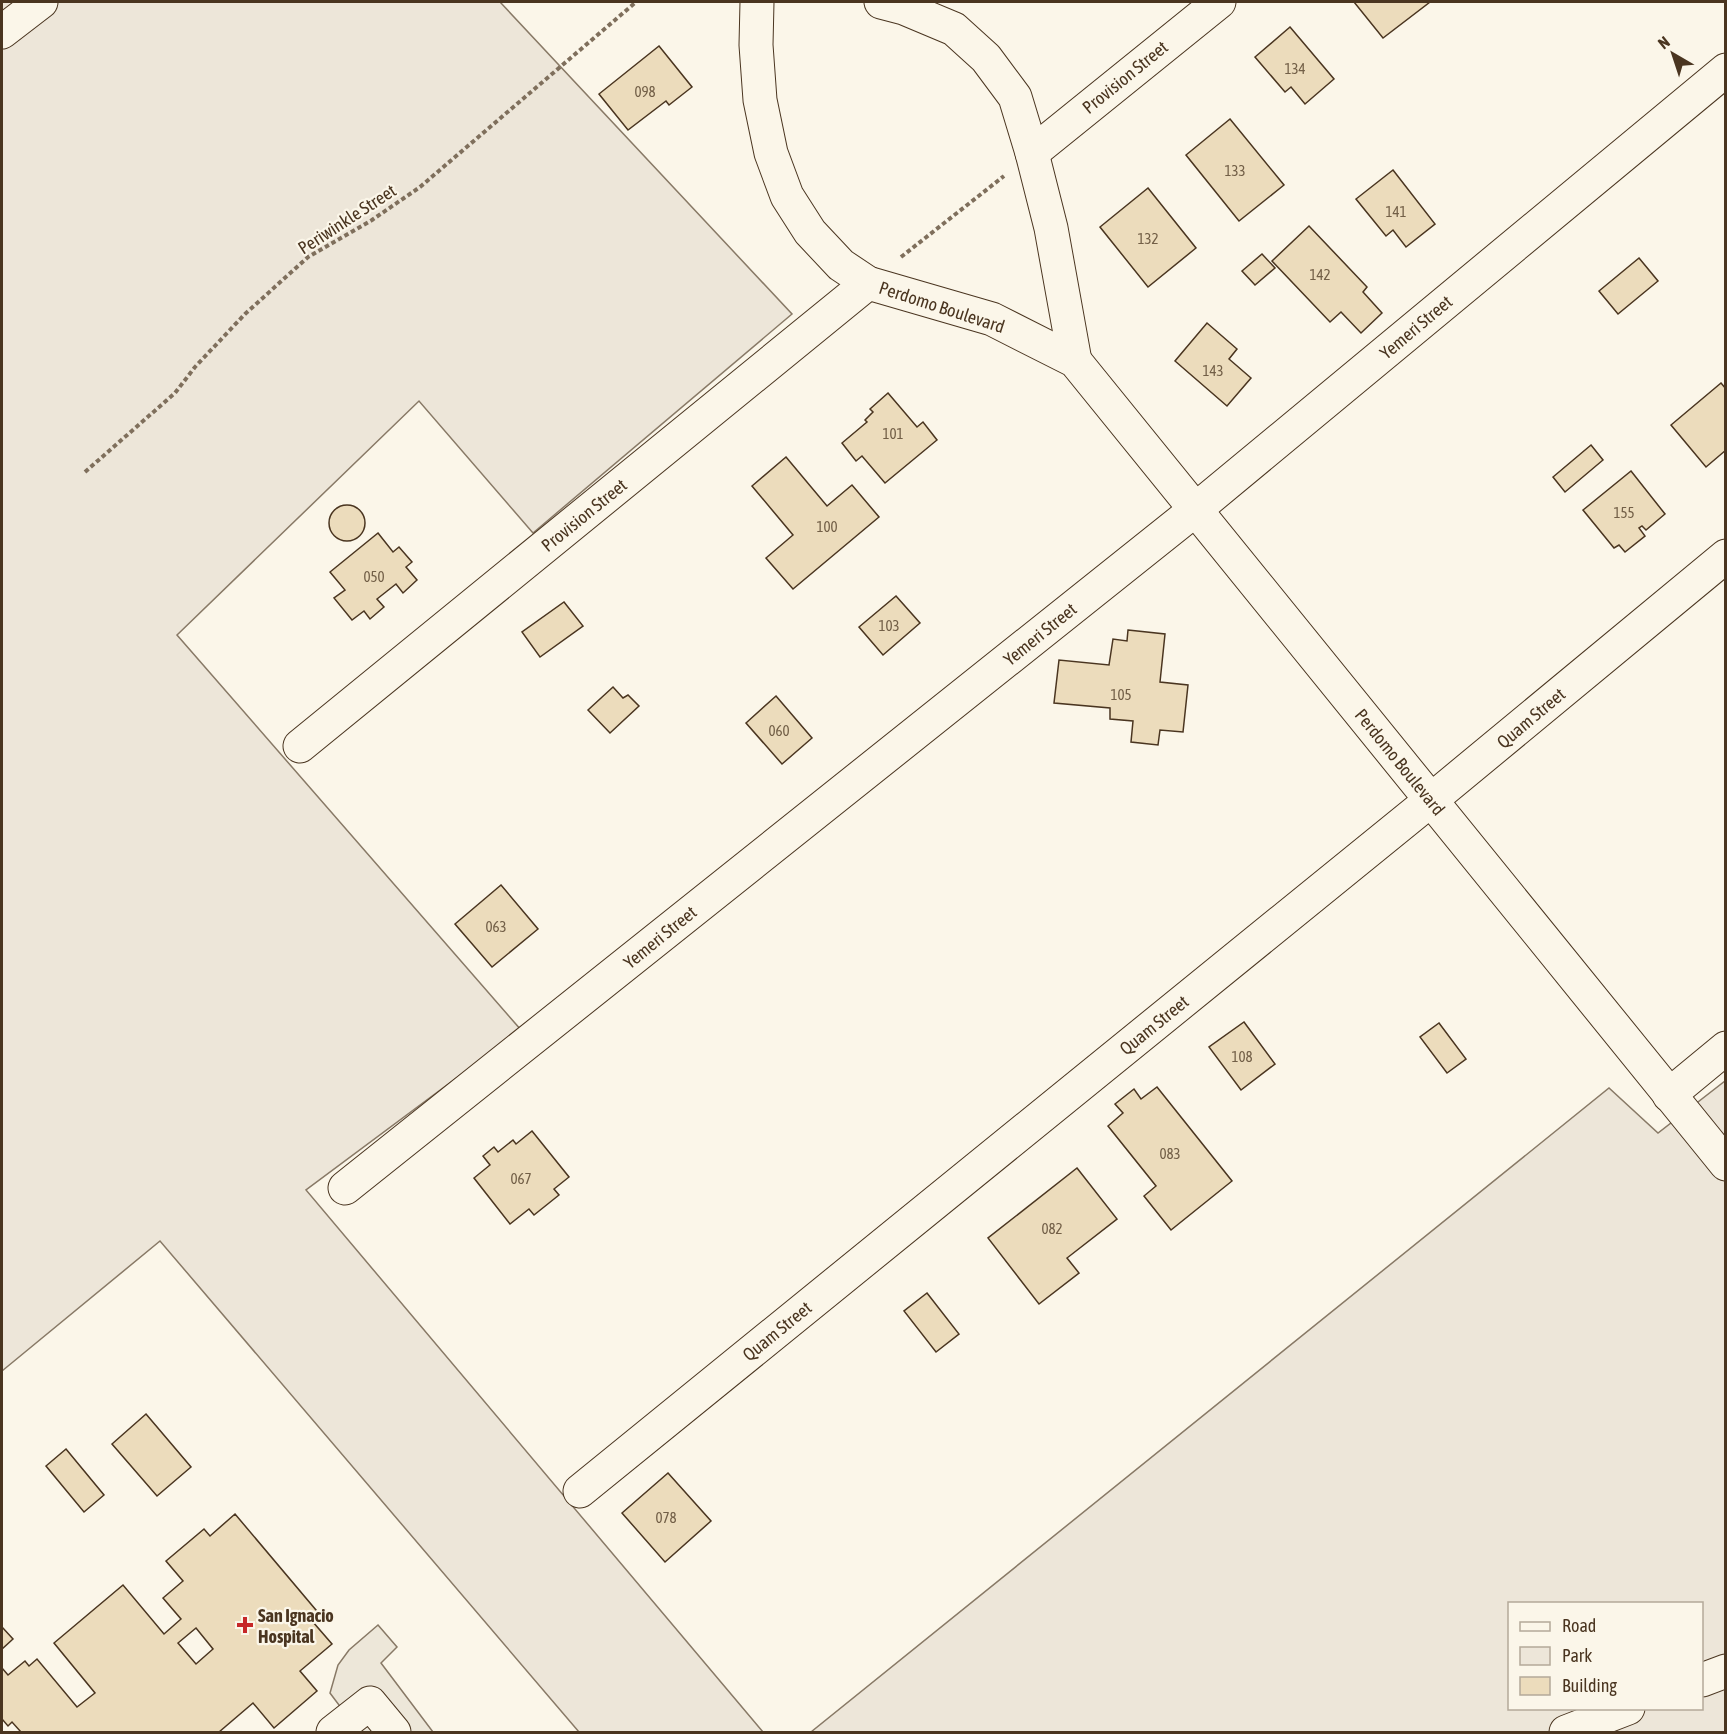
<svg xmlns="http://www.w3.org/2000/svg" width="1727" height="1734" font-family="'Asap Condensed',sans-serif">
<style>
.green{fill:#ede6d9;stroke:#887966;stroke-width:1.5;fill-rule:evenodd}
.parking{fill:#ede7d9;stroke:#887966;stroke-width:1.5}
.building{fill:#ecdcbc;stroke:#4a3520;stroke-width:1.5;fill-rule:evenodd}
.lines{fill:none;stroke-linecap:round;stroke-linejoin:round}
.minor-casing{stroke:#4a3520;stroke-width:35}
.major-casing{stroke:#4a3520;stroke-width:35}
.path{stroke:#7f6f5c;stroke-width:4;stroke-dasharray:4.5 3;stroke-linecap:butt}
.minor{stroke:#fbf6e9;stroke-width:33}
.major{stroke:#fbf6e9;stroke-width:33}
.poi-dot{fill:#c62828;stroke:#fbf6e9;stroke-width:2}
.labels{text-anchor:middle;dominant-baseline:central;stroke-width:4.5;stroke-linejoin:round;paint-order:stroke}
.number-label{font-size:15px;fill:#725f47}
.street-label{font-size:18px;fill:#4a3520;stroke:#fbf6e9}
.poi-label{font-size:18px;font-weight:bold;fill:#4a3520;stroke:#fbf6e9;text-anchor:start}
</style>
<rect width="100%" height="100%" fill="#fbf6e9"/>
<g class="green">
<path d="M2,2h498l292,312 -259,219 -114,-132 -242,234 344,395 -215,160 457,542h-184l-419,-491 -158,130z"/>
<path d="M1725,1081v651h-914l798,-644 49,45zM1510,1604h192v104h-192z"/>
</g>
<path class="parking" d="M378,1625l19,22 -16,16 52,69h-113l25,-19 -15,-20 8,-28 11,-15z"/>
<g class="building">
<path d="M1354,2h76l-47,36z"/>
<path d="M1290,27l44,52 -29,25 -14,-17 -6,5 -30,-35z"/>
<path d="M659,46l33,41 -23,18 -3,-4 -38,29 -29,-36z"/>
<path d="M1230,119l54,66 -45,36 -53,-66z"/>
<path d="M1393,170l42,54 -29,23 -13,-17 -7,6 -30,-37z"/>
<path d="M1148,188l48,60 -48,39 -48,-60z"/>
<path d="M1309,226l58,61 -4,5 19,21 -21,20 -20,-21 -11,10 -58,-61z"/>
<path d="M1262,254l13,14 -20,17 -13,-14z"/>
<path d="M1639,258l19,23 -40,33 -19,-23z"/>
<path d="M1207,323l30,26 -8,10 22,19 -24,28 -52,-45z"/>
<path d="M1721,383l5,6v61l-20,17 -35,-42z"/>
<path d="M888,393l29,34 6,-5 14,18 -52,43 -23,-27 -6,5 -14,-18 25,-21 -2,-2 8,-8 -3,-3z"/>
<path d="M1591,445l12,15 -38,32 -12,-15z"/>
<path d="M786,457l41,49 25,-21 27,32 -86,72 -27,-31 27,-23 -41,-49z"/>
<path d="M1631,471l34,43 -19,16 -4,-4 -3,2 6,8 -20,16 -6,-7 -5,3 -31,-38z"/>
<circle cx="347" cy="523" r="18"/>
<path d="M378,533l15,19 6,-5 13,15 -6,5 11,13 -14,13 -7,-9 -19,15 7,8 -14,12 -6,-8 -12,9 -18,-22 11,-8 -15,-18z"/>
<path d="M896,596l24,27 -37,32 -24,-28z"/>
<path d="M564,602l19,24 -43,31 -18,-25z"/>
<path d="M1128,630l37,4 -5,48 28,3 -5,47 -23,-2 -2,15 -27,-3 2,-21 -23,-2v-11l-56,-5 5,-43 50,5 4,-26 14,2z"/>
<path d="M613,687l10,11 5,-3 11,11 -29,27 -22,-23z"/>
<path d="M776,696l36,42 -30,26 -36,-41z"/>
<path d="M501,885l37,44 -46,38 -37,-43z"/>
<path d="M1244,1022l31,42 -34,26 -32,-43z"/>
<path d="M1439,1023l27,36 -19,14 -27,-36z"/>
<path d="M1157,1087l75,94 -61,49 -27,-34 12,-10 -48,-60 15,-13 -8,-9 19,-15 7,10z"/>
<path d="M532,1131l37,46 -15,12 5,6 -25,20 -5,-6 -19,15 -36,-46 16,-13 -7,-9 11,-9 4,5 15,-12 3,4z"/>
<path d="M1077,1168l40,51 -50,39 12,15 -40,31 -51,-66z"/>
<path d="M927,1293l32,41 -23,18 -32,-41z"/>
<path d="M146,1414l45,53 -34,29 -45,-52z"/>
<path d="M66,1449l38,46 -20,17 -38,-46z"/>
<path d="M668,1473l43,48 -46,41 -43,-49z"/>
<path d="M235,1514l86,102 -8,6 19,22 -32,27 17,20 -43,37 -21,-25 -34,29h-198l-9,-10 -4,4 -6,-7v-51l6,7 17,-14 4,5 8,-7 40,48 18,-14 -41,-50 69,-58 41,49 17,-15 -18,-21 20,-17 -17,-20 38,-32 6,7zM196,1628l17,21 -17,15 -18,-21z"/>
<path d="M2,1627l11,12 -11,10z"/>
</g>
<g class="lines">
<g class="minor-casing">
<g id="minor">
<path d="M757,2l-1,43 4,55 11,53 16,43 23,36 31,33 27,18 124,36 83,42 651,803"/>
<path d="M881,2l23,6 50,21 32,29 29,39 17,56 19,75 24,133"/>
<path d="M2,32l39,-30"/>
<path d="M1032,153l187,-151"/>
<path d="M300,746l568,-463"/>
<path d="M1669,1095l57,-47"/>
<path d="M345,1188l850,-678 531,-440"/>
<path d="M580,1491l851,-691 295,-244"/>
<path d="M333,1732l37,-29 24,29"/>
</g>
</g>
<g class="major-casing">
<g id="major">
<path d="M1702,1680l24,-9"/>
<path d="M1566,1732l62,-24"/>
</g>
</g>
<g class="path">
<path d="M901,257l103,-81"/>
<path d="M85,472l90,-79 20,-26 50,-53 63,-57 64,-37 48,-33 216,-185"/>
</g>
<use href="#minor" class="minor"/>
<use href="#major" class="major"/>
</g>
<path class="poi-dot" d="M242 1616h6v6h6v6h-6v6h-6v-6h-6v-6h6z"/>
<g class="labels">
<g class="number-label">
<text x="1295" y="68">134</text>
<text x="645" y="91">098</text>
<text x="1235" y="170">133</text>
<text x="1396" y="211">141</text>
<text x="1148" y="238">132</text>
<text x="1320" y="274">142</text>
<text x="1213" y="370">143</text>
<text x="893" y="433">101</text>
<text x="1624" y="512">155</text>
<text x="827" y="526">100</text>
<text x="374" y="576">050</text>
<text x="889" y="625">103</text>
<text x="1121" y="694">105</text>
<text x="779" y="730">060</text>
<text x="496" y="926">063</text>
<text x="1242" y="1056">108</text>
<text x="1170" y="1153">083</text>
<text x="521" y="1178">067</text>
<text x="1052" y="1228">082</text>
<text x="666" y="1517">078</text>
</g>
<g class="street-label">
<text transform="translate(1125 77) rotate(-39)">Provision Street</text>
<text transform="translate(347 219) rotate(-33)">Periwinkle Street</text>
<text transform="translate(942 307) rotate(18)">Perdomo Boulevard</text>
<text transform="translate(1416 327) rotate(-40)">Yemeri Street</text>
<text transform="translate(584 515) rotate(-39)">Provision Street</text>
<text transform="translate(1040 634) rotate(-39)">Yemeri Street</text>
<text transform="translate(1531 718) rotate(-40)">Quam Street</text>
<text transform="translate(1400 762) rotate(51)">Perdomo Boulevard</text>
<text transform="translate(660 937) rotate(-39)">Yemeri Street</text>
<text transform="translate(1154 1025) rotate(-39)">Quam Street</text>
<text transform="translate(777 1331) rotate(-39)">Quam Street</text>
</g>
<g class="poi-label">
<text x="258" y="1615">San Ignacio<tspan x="258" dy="21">Hospital</tspan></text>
</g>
</g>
<rect width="1727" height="1734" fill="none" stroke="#4a3520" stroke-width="6"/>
<rect x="1508" y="1602" width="195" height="108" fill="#fbf6e9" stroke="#b4a999" stroke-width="1.5"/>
<rect x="1520" y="1622" width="30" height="9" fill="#fbf6e9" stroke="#b4a999" stroke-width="1.5"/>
<text x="1562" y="1632" font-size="18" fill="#4a3520">Road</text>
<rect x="1520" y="1647" width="30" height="18" fill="#ede6d9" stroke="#b4a999" stroke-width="1.5"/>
<text x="1562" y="1662" font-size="18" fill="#4a3520">Park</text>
<rect x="1520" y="1677" width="30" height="18" fill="#ecdcbc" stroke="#b4a999" stroke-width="1.5"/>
<text x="1562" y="1692" font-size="18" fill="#4a3520">Building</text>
<g transform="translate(1673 54) rotate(321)" stroke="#fbf6e9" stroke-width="4.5" paint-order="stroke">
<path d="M0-4.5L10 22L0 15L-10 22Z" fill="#4a3520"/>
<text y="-9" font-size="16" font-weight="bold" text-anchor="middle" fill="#4a3520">N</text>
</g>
</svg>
